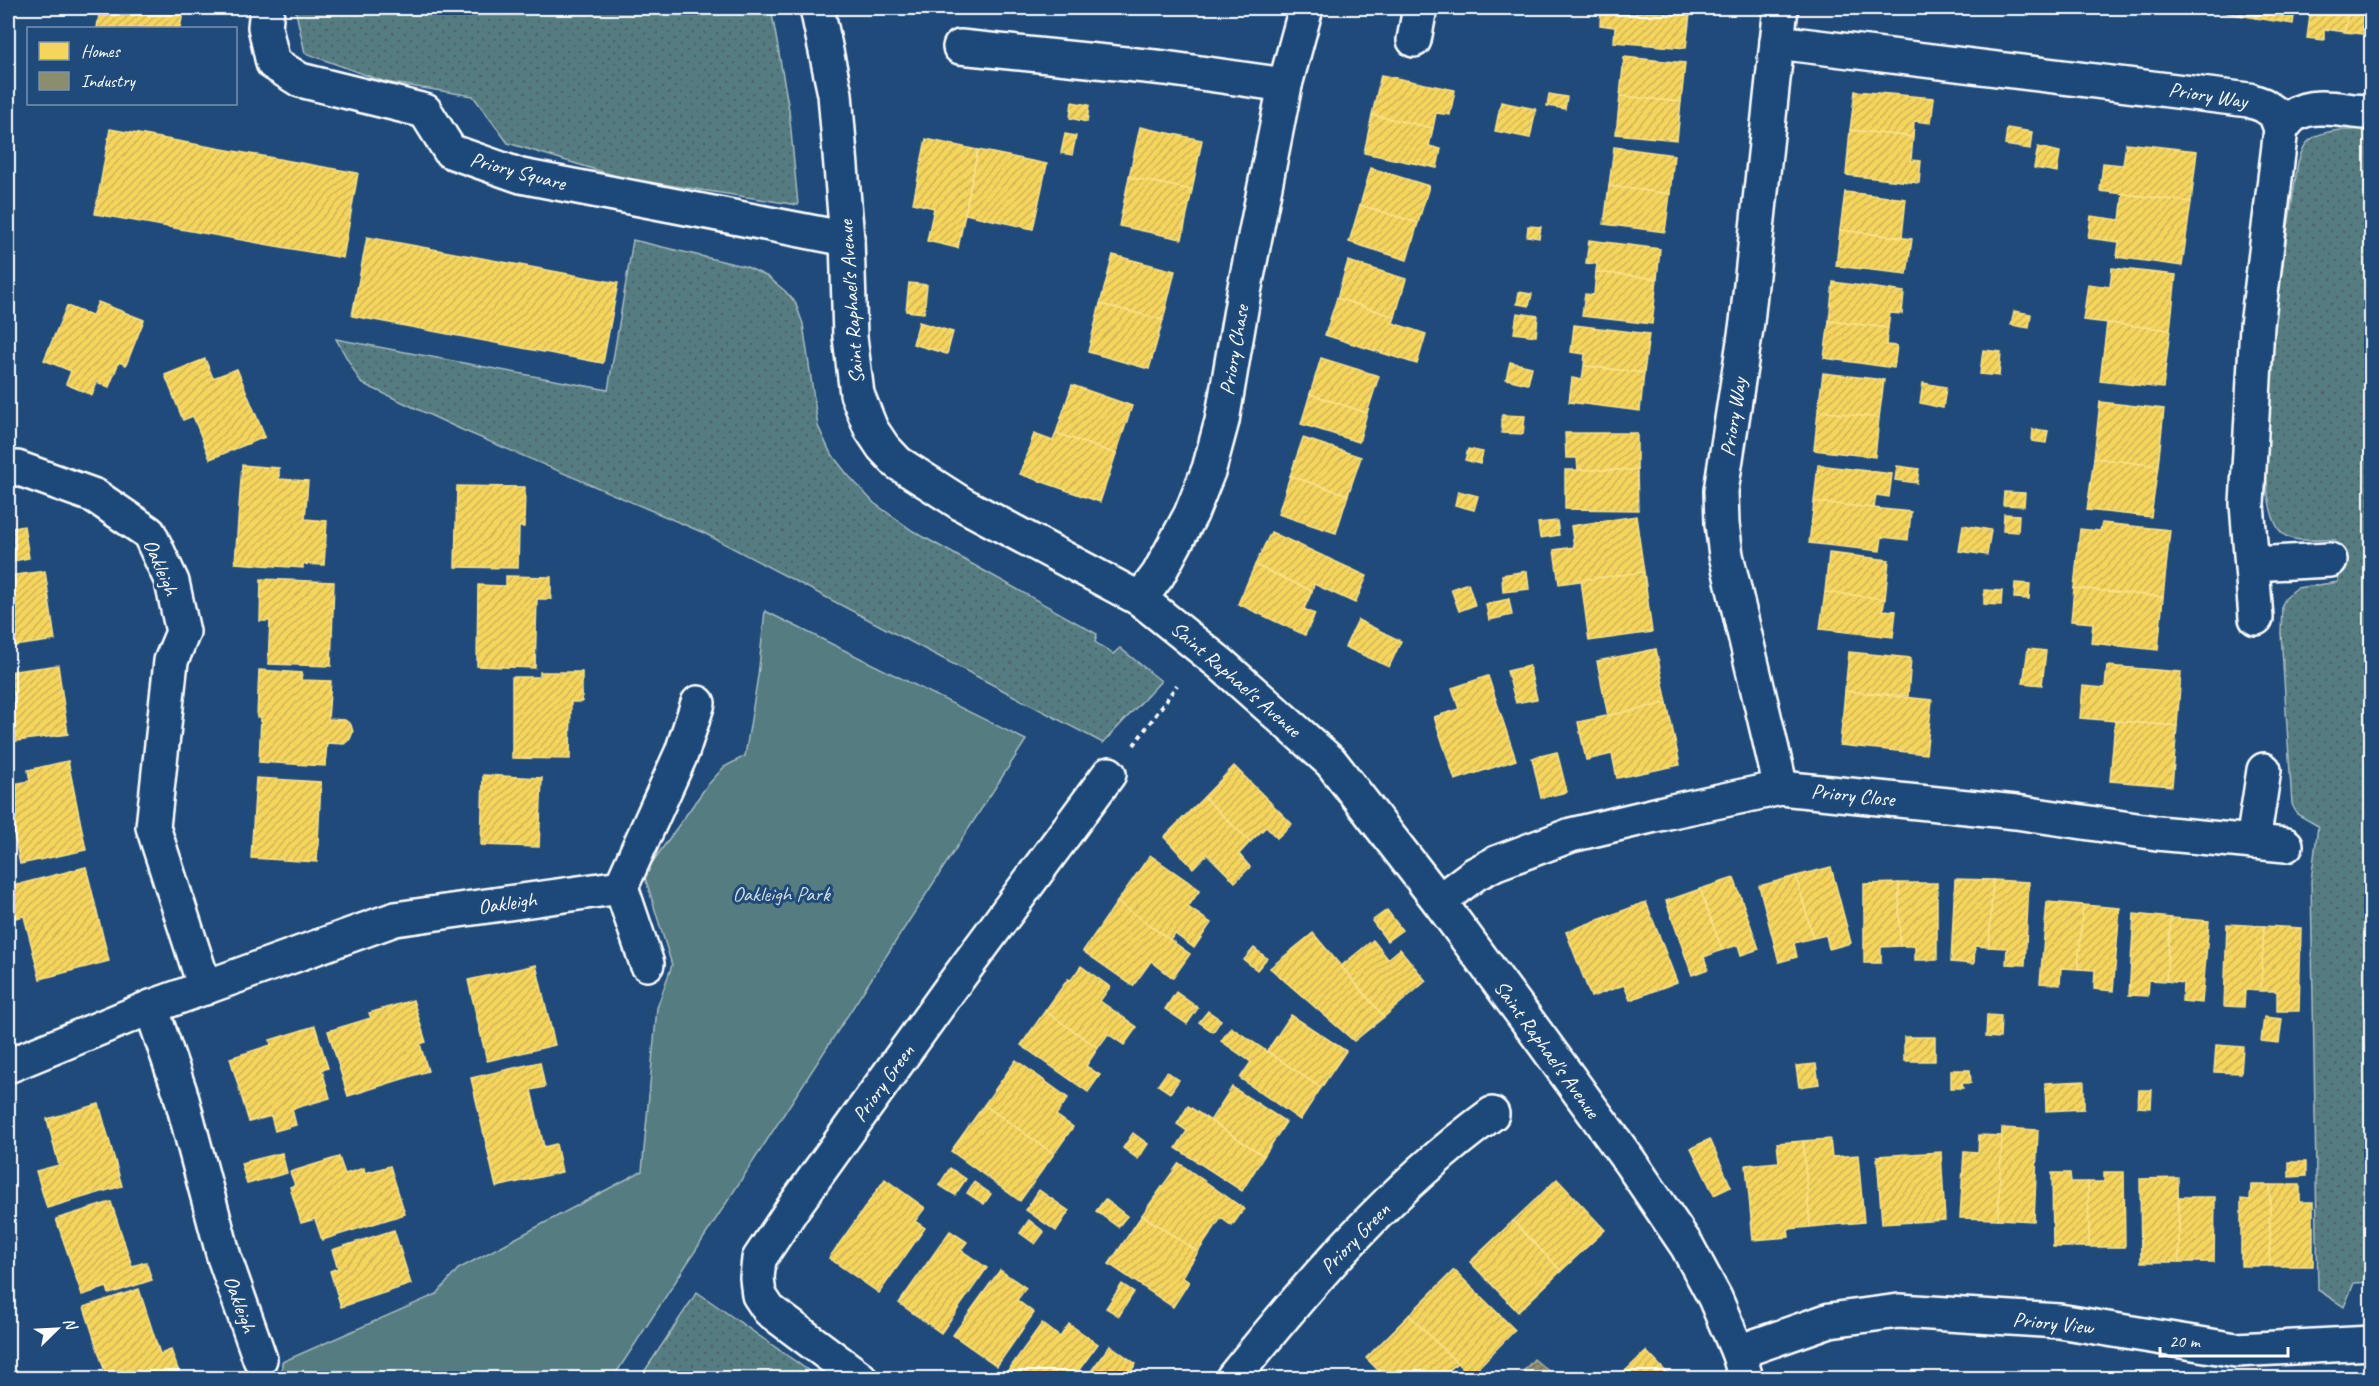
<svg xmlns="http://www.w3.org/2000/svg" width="2379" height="1386" font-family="Caveat,sans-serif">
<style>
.grass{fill:url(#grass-dots);stroke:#aabdc0;stroke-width:1.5}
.green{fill:#557b81;stroke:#aabdc0;stroke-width:1.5}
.homes{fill:url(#homes-hatch);stroke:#f9e28d;stroke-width:1.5}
.industry{fill:url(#industry-hatch);stroke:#aeae9a;stroke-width:1.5}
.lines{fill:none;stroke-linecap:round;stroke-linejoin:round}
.street-casing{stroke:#fff;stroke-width:38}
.path{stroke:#fff;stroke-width:4;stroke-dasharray:4.5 4.5;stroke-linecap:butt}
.street{stroke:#1f4a7a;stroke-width:33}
.labels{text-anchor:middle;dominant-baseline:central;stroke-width:6;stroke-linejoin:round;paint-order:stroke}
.street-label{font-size:21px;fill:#fff;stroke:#1f4a7a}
.park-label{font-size:21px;fill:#d4dee0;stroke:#1f4a7a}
</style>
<defs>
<pattern id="grass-dots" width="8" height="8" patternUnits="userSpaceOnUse" patternTransform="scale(1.5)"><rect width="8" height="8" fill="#557b81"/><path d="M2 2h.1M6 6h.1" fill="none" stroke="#506466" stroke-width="1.8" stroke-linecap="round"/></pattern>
<pattern id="homes-hatch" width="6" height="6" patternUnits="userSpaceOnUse" patternTransform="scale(1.5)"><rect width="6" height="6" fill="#f6d55c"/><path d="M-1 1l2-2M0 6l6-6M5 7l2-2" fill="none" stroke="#ccb358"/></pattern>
<pattern id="industry-hatch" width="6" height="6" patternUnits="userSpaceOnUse" patternTransform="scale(1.5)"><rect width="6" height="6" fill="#8c8c6e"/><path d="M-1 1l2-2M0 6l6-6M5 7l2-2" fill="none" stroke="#727260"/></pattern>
</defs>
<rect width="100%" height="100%" fill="#1f4a7a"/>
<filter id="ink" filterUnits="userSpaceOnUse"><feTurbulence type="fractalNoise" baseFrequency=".0167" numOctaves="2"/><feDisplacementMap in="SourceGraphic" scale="12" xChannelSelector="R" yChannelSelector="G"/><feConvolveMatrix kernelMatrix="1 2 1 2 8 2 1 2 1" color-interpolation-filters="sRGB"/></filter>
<g filter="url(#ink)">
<g class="grass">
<path d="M295,8h476l18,102 9,95 -175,-27 -115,-35 -35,-47 -88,-14 -80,-29z"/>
<path d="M2371,130l1,1152 -18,1 -10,24 -26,-17 -7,-409 7,-55 -21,-12 -5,-10 -11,-171 1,-28 4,-8 11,-9 41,-6 -3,-42c-15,-2 -41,5 -53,-7 -41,-40 7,-307 16,-371 2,-5 4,-13 8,-18 13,-17 46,-14 65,-14z"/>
<path d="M633,240l114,27 21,10 17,14 10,11 8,22 15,102 12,26 17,22 27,29 39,28 184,103 -2,8 18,12 7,-6 41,33 -58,62 -399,-210 -244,-104 -99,-46 -25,-44 272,51z"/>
<path d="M697,1292l122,86h-179z"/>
</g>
<path class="green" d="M765,611l261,129 -413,638h-331v-16l155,-68 21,-25 184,-98 15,-163 15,-43 -28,-91 62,-87 18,-20 21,-11 13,-80z"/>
<g class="homes">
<path d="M100,8h84l-4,20h-83z"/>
<path d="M1601,8h26l63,6 -4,34 -72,-6 1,-15 -15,-2z"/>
<path d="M1627,8h63v6z"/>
<path d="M2217,8h40l-2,10 -39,-7z"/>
<path d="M2257,8h38l-2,16 -38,-6z"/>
<path d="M2311,8h37l-3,24 -21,-3v11l-17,-2z"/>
<path d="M2348,8h24v27l-27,-3z"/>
<path d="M1624,57l61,6 -4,39 -61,-6z"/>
<path d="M1381,75l74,15 -5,25 -14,-2 -3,15 -61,-13z"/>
<path d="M1855,91l79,7 -3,25 -17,-2 -1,16 -63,-7z"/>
<path d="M1549,94l18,3 -2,12 -18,-3z"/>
<path d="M1620,96l61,6 -4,38 -61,-6z"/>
<path d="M1072,102l17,3 -2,17 -17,-4z"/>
<path d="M1501,102l35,7 -6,29 -35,-7z"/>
<path d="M1372,115l61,13 -4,18 12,3 -4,19 -73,-15z"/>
<path d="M1140,127l62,13 -10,50 -63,-13z"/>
<path d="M2007,128l25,4 -2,17 -25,-4z"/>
<path d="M110,129l248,44 -15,85 -248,-44z"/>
<path d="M1850,130l63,7 -2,23 10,1 -2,22 -73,-8z"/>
<path d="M1065,134l11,2 -4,19 -11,-2z"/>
<path d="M926,139l52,11 -20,98 -31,-7 7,-33 -21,-5z"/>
<path d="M2126,143l71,8 -6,51 -91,-11 3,-28 20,2z"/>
<path d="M1614,147l60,8 -4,39 -61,-8z"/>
<path d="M2038,147l22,5 -3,20 -23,-4z"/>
<path d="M978,150l69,14 -14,65 -68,-15z"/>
<path d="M1371,168l58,18 -11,37 -58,-18z"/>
<path d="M1129,177l63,13 -10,49 -63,-13z"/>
<path d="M1609,186l61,8 -5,38 -61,-8z"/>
<path d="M1845,192l61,7 -4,38 -62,-7z"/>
<path d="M2123,194l68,8 -9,64 -65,-9 2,-15 -31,-4 3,-22 29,4z"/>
<path d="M1360,205l58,18 -11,37 -58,-18z"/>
<path d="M1528,226l13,1 -2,11 -12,-2z"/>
<path d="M1840,230l72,9 -5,35 -71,-8z"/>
<path d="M367,237l251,46 -15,80 -251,-47z"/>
<path d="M1589,240l71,9 -3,30 -61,-7 1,-8 -11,-1z"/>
<path d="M1113,255l62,16 -12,49 -63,-16z"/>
<path d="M1348,261l58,18 -11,38 -58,-19z"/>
<path d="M2112,268l64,7 -6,55 -87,-10 5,-36 22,3z"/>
<path d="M1596,272l61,7 -5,45 -70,-8 3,-22 9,1z"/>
<path d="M1833,282l71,10 -2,22 -12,-1 -2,15 -59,-7z"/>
<path d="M909,283l18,2 -3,28 -18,-2z"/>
<path d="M1519,292l13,2 -3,12 -12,-2z"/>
<path d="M1337,298l58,19 -2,6 33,11 -9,30 -92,-29z"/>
<path d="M98,302l46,18 -18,45 -7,-3 -10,25 -12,-5 -5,13 -26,-11 5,-13 -27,-11 23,-54 25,10z"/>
<path d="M1100,304l63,16 -14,49 -61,-17z"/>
<path d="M2014,311l17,3 -2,14 -18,-3z"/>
<path d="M1517,313l21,3 -2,20 -22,-3z"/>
<path d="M1829,321l59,7 -2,17 11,1 -3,22 -70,-10z"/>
<path d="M919,322l34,10 -6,22 -34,-10z"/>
<path d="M2107,323l63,7 -7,58 -63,-7z"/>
<path d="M1574,325l75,9 -5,39 -60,-7 1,-12 -14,-2z"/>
<path d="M1983,350l18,2 -2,24 -19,-2z"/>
<path d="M1321,358l58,18 -12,37 -57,-19z"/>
<path d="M205,359l8,19 24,-9 28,68 -55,22 -17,-43 -10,4 -18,-45z"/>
<path d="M1510,362l22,5 -4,17 -22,-5z"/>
<path d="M1584,366l60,7 -4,38 -71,-9 3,-24 10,2z"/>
<path d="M1823,373l61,7 -5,38 -61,-7z"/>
<path d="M1923,383l23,4 -3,21 -23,-5z"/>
<path d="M1072,385l60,21 -16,48 -60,-21z"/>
<path d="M1310,394l57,19 -8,29 -58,-18z"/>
<path d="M2100,402l64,7 -6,57 -64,-8z"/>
<path d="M1818,411l61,7 -4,39 -61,-7z"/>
<path d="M1502,415l23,1 -2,18 -21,-1z"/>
<path d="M2033,429l15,2 -2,12 -14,-2z"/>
<path d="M1056,433l60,21 -16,48 -80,-28 14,-40 19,7z"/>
<path d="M1565,433h72v37h-59l-1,-12h-11z"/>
<path d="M1303,438l58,19 -13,38 -58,-19z"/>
<path d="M1468,449l15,3 -3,12 -15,-4z"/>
<path d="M2094,458l64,8 -7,51 -64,-7z"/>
<path d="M242,465l37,3v11l29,2 -3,38 22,2 -3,44 -21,-1v4l-68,-5z"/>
<path d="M1818,465l74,9 -3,23 -13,-2 -2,13 -60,-6z"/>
<path d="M1897,466l22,3 -2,14 -22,-3z"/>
<path d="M1565,470h72l1,40 -73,-1z"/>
<path d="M1290,476l58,19 -12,38 -58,-19z"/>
<path d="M457,486l68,1 -1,40h-5l-1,41 -63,-1z"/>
<path d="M1458,491l20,5 -4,14 -19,-5z"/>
<path d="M2004,492l21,1 -1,13 -21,-1z"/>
<path d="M1814,502l97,10 -3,28 -26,-3 -2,14 -71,-8z"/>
<path d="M8,507l3,21 13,-2 5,32 -21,4z"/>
<path d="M2004,514l15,1 -1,17 -15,-1z"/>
<path d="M1636,516l8,56 -85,12 -5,-34 20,-3 -3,-21z"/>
<path d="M1557,521l2,14 -19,3 -2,-15z"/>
<path d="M2102,523l68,7 -7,67 -89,-9 6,-59 20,2z"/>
<path d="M1963,525l28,5 -4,25 -28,-4z"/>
<path d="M1271,532l96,44 -12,27 -41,-19 -2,7 -57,-26z"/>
<path d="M1829,553l60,7 -4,39 -60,-7z"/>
<path d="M1255,565l57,26 -8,18 11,5 -10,21 -67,-31z"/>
<path d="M45,571l10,69 -47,7v-71z"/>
<path d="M1527,571l2,18 -26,3 -1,-17z"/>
<path d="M1644,572l8,60 -63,9 -8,-61z"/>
<path d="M506,576l45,1v22h-14l-2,69 -58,-2 1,-81 28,1z"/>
<path d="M261,579l73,3 -3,84 -63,-2 2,-43h-10z"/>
<path d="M1468,583l7,22 -16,6 -8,-22z"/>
<path d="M2015,583l15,1 -1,15 -15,-1z"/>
<path d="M2074,588l89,9 -5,53 -67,-7 2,-20 -22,-2z"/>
<path d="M1984,590l18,1 -1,14 -17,-1z"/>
<path d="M1825,592l60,7 -2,11 13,1 -3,26 -73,-8z"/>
<path d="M1509,599l3,16 -23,5 -3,-16z"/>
<path d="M1358,620l43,21 -12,26 -44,-20z"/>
<path d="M1656,649l11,54 -59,13 -11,-55z"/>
<path d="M2028,649l18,2 -4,34 -19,-2z"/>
<path d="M1849,652l62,6 -3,38 -63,-5z"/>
<path d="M58,665l10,69 -58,8 -2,-17v-53z"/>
<path d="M1529,666l8,33 -21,4 -9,-32z"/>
<path d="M2107,666l74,6 -4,54 -97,-8 3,-32 22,2z"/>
<path d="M259,670l43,3 -1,7 30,1 -3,38 17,1 6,5 2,7 -3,7 -6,5 -17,-1 -2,23 -66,-4 2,-45h-4z"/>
<path d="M540,672h42v30h-11l-1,57 -58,-1v-81h28z"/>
<path d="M1488,676l28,84 -61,20 -21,-63 25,-8 -7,-21z"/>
<path d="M1845,691l87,9 -6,54 -86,-9z"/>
<path d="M1667,703l13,62 -63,13 -5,-24 -26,6 -8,-38z"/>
<path d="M2115,721l62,5 -5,60 -62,-5z"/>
<path d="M1557,752l10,40 -26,6 -9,-40z"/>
<path d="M68,761l18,89 -66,14 -12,-60v-19l22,-4 -2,-11z"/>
<path d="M1234,766l58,58 -15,14 -11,-11 -16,15 -46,-45z"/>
<path d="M483,775l59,3 -3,69 -58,-2z"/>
<path d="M256,778l65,4 -4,80 -66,-4z"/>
<path d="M1204,797l46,45 -11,12 11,13 -15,15 -28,-28 -14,14 -29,-31z"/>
<path d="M1150,855l50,35 -12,17 23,16 -17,25 -19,-14 -5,6 -53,-38z"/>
<path d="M86,867l23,94 -69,18 -16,-63 -9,2 -7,-31z"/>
<path d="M1831,867l20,76 -22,6 -3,-14 -13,3 -17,-62z"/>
<path d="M1796,876l17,62 -19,5 3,14 -18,5 -20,-76z"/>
<path d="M1734,878l25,71 -18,6 -3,-10 -16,5 -22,-61z"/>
<path d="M1955,879l38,1 -4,67 -14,-1 -1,18 -23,-2z"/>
<path d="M1993,880l36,2 -4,83 -19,-1 1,-16 -18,-1z"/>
<path d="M1899,883l1,63 -19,1v16h-17v-79z"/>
<path d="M1899,883h38v77h-22v-14h-15z"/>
<path d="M1700,889l22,61 -18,7 4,12 -16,6 -26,-74z"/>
<path d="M1117,902l73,52 -17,24 -22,-17 -18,25 -50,-35z"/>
<path d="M1646,902l31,80 -47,18 -6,-15 -33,12 -25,-65z"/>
<path d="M2047,902l36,3 -5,64 -17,-1 -1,17 -20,-2z"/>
<path d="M2083,905l37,3 -7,83 -19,-2 1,-19 -17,-1z"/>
<path d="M1387,910l15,20 -15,11 -15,-20z"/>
<path d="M2134,914l37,4 -5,63 -17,-1 -1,16 -19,-1z"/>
<path d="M2171,918l38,3 -7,82 -20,-2 1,-18 -17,-2z"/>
<path d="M2227,924l37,2 -3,65 -16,-1 -1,17 -20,-1z"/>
<path d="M2264,926l37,2 -2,83h-22v-20h-16z"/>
<path d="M1313,933l71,84 -30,24 -84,-73z"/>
<path d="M1373,940l15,19 12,-10 26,32 -42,36 -43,-51z"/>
<path d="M1254,948l13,10 -10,12 -13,-10z"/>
<path d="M536,965l19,80 -68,16 -19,-81z"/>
<path d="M1081,966l29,21 -10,14 37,26 -13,18 -16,-11 -10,14 -53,-37 23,-32 3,1z"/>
<path d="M1176,992l22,16 -11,16 -22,-15z"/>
<path d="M413,1000l13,42 -6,2 8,27 -80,25 -20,-65 43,-13 -2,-5z"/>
<path d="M1045,1011l53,37 -12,18 14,9 -12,17 -67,-47z"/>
<path d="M1208,1011l13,9 -8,12 -14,-10z"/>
<path d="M1291,1015l55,36 -25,37 -54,-37z"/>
<path d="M1987,1015l14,1 -1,22 -14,-1z"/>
<path d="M2264,1017l18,2 -3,24 -18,-2z"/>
<path d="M315,1026l13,42 -6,2 8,28 -38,11 4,16 -21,6 -4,-15 -22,6 -19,-64 41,-13 -1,-5z"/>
<path d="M1231,1027l90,61 -21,32 -60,-42 11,-16 -30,-21z"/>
<rect x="1904" y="1037" width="31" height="24"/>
<path d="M2216,1045l27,2 -2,26 -27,-1z"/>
<path d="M1016,1060l52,38 -12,17 17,12 -19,27 -70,-49z"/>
<path d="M540,1062l5,25 -14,3 13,57 12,-3 6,28 -66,15 -25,-109z"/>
<path d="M1816,1064l3,20 -20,3 -3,-21z"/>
<path d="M1951,1070h19l1,13h-9l1,5h-12z"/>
<path d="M1167,1072l12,8 -9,13 -12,-8z"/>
<path d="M2084,1081v28l-38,2 -1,-28z"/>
<path d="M1232,1087l54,35 -22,34 -54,-35z"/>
<path d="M2139,1090h13l-1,18 -13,-1z"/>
<path d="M99,1104l23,82 -75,22 -11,-37 23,-6 -12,-46z"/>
<path d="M984,1105l70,49 -34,47 -69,-50z"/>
<path d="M1188,1106l76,50 -22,35 -66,-43 11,-17 -10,-7z"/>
<path d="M2002,1128l36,2 -4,91 -36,-2z"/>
<path d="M1133,1133l15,11 -10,15 -15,-11z"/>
<path d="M1979,1135l23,1 -4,83 -38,-1 4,-67 14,1z"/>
<path d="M1710,1139l21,48 -17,8 -23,-47z"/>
<path d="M1830,1139l2,18 26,-2 6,67 -54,5 -7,-86z"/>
<path d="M1803,1141l7,86 -22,2 1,8 -36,3 -7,-75 33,-3 -2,-19z"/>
<path d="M1941,1152l4,68 -63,4 -5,-68z"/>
<path d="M282,1153l5,20 -40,11 -6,-21z"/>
<path d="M339,1157l6,17 19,-6 1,5 25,-7 15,48 -83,26 -7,-21 -14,4 -11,-36 5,-2 -5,-13z"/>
<path d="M2289,1162h17v14l-17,1z"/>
<path d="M1179,1163l65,46 -12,17 -11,-8 -23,34 -56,-37z"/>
<path d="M950,1168l16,11 -11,16 -16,-10z"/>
<path d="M2104,1172h20l1,75h-36l-1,-65h16z"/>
<path d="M2052,1173h18l1,9h17l1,65h-36z"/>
<path d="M2178,1178l1,84h-38l-1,-83z"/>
<path d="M885,1179l40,29 -10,13 10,7 -46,65 -50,-35z"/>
<path d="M1557,1179l48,51 -44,41 -48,-50z"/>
<path d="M974,1182l17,12 -7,10 -17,-11z"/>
<path d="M2251,1185h19v81h-29v-67l9,1z"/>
<path d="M2270,1185h30v17h13v64h-43z"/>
<path d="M1039,1190l30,21 -13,20 -30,-21z"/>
<path d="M2179,1197h36l-1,65h-35z"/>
<path d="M1105,1199l22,17 -9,11 -22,-16z"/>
<path d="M111,1202l21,64 14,-4 6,18 -43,14 -2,-7 -25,8 -26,-76z"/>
<path d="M1142,1215l56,37 -16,25 7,5 -16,25 -64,-43z"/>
<path d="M1029,1220l15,12 -9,12 -15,-11z"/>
<path d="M1513,1221l48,50 -43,41 -48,-50z"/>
<path d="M394,1230l17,54 -70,23 -11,-36 8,-3 -6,-18z"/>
<path d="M950,1231l17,11 -6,8 26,18 -46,65 -42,-30z"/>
<path d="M1000,1270l26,18 -9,12 17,13 -37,53 -44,-31z"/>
<path d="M1454,1270l61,60 -45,46 -61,-61z"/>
<path d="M1122,1284l12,8 -15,24 -13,-8z"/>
<path d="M139,1289l21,65 11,-4 8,22 -19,6h-23l-1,-2 -9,2h-20l-23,-71z"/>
<path d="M1409,1315l48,48 -16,15h-55l-20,-20z"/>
<path d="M1042,1323l18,14 9,-13 29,20 -25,34h-64l-4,-3z"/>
<path d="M1110,1345l26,19 -10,14h-40z"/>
<path d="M1646,1351l26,27h-48l-3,-3z"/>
</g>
<path class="industry" d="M1534,1359l17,14 -4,5h-23l-4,-3z"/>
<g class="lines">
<g class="street-casing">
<g id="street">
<path d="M267,8l-2,19 8,36 27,17 125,31 25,40 71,25 326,63"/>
<path d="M817,8l18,86 12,145 3,98 7,57 14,35 12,18 15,16 64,41 178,95 81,65 110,98 108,139 104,141 87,120 57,84 28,52 23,54 8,26"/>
<path d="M1414,40l6,-32"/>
<path d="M1777,42l4,-34"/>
<path d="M960,47l205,21 120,17"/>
<path d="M2281,129c4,-5 8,-11 13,-14 19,-13 51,-4 72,-3"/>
<path d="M17,468l78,28 54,37 23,49 11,50 -12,29 -18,166 52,161"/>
<path d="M2252,564l78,-4"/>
<path d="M1140,599l18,-24 33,-61 18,-45 13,-48 22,-129 41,-207 21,-77"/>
<path d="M1781,788l-55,-233 -4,-31 -1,-33 26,-169 30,-280 472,58 14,5 12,8 6,16 -24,197 -10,178 9,114"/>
<path d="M2253,842l11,-72"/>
<path d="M621,887l61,-135 16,-49"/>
<path d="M621,887l26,77"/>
<path d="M1439,901l36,-27 21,-11 75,-28 101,-24 109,-23 235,24 141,21 129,12"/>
<path d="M151,1007l29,85 44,165 36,102"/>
<path d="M8,1066l143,-59 244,-88 226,-32"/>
<path d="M1738,1352l92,-32 69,-9 160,10 177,29 136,-7"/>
<path d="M860,1378l-91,-68 -10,-15 -2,-17 2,-19 34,-51 157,-219 159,-215"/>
<path d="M1233,1378c77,-96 159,-191 259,-264"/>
</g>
</g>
<path class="path" d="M1134,745l43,-60"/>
<use href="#street" class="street"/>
</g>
</g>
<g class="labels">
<g class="street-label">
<text transform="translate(2208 95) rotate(9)">Priory Way</text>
<text transform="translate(518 171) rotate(15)">Priory Square</text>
<text transform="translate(851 302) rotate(-94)">Saint Raphael's Avenue</text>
<text transform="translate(1234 350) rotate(-80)">Priory Chase</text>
<text transform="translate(1733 417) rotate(-81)">Priory Way</text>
<text transform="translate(161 567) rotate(67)">Oakleigh</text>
<text transform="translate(1236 679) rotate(41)">Saint Raphael's Avenue</text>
<text transform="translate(1853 795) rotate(6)">Priory Close</text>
<text transform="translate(507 903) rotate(-8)">Oakleigh</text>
<text transform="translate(1547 1049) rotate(54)">Saint Raphael's Avenue</text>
<text transform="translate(883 1083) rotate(-54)">Priory Green</text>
<text transform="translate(1355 1238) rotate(-46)">Priory Green</text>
<text transform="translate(240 1304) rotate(70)">Oakleigh</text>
<text transform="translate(2053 1323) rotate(6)">Priory View</text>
</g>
<g class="park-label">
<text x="781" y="894">Oakleigh Park</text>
</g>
</g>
<rect width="2379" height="1386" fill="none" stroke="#1f4a7a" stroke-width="30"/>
<rect x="15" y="15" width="2349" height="1356" fill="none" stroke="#fff" stroke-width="2" filter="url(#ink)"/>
<rect x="27" y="27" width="210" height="78" fill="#1f4a7a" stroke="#7992af" stroke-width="1.5"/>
<rect x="39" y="42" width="30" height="18" fill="#f6d55c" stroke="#7992af" stroke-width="1.5"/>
<text x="81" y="57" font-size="18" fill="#ffffff">Homes</text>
<rect x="39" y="72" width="30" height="18" fill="#8c8c6e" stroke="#7992af" stroke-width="1.5"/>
<text x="81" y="87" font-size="18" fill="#ffffff">Industry</text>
<g transform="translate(57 1329) rotate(66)" stroke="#1f4a7a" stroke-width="4.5" paint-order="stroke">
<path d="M0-4.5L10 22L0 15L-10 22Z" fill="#ffffff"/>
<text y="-9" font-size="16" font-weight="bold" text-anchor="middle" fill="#ffffff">N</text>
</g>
<path d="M2160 1347v9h128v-9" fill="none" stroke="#ffffff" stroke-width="3"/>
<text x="2169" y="1347" font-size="18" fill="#ffffff" stroke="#1f4a7a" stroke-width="4.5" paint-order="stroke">20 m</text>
</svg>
